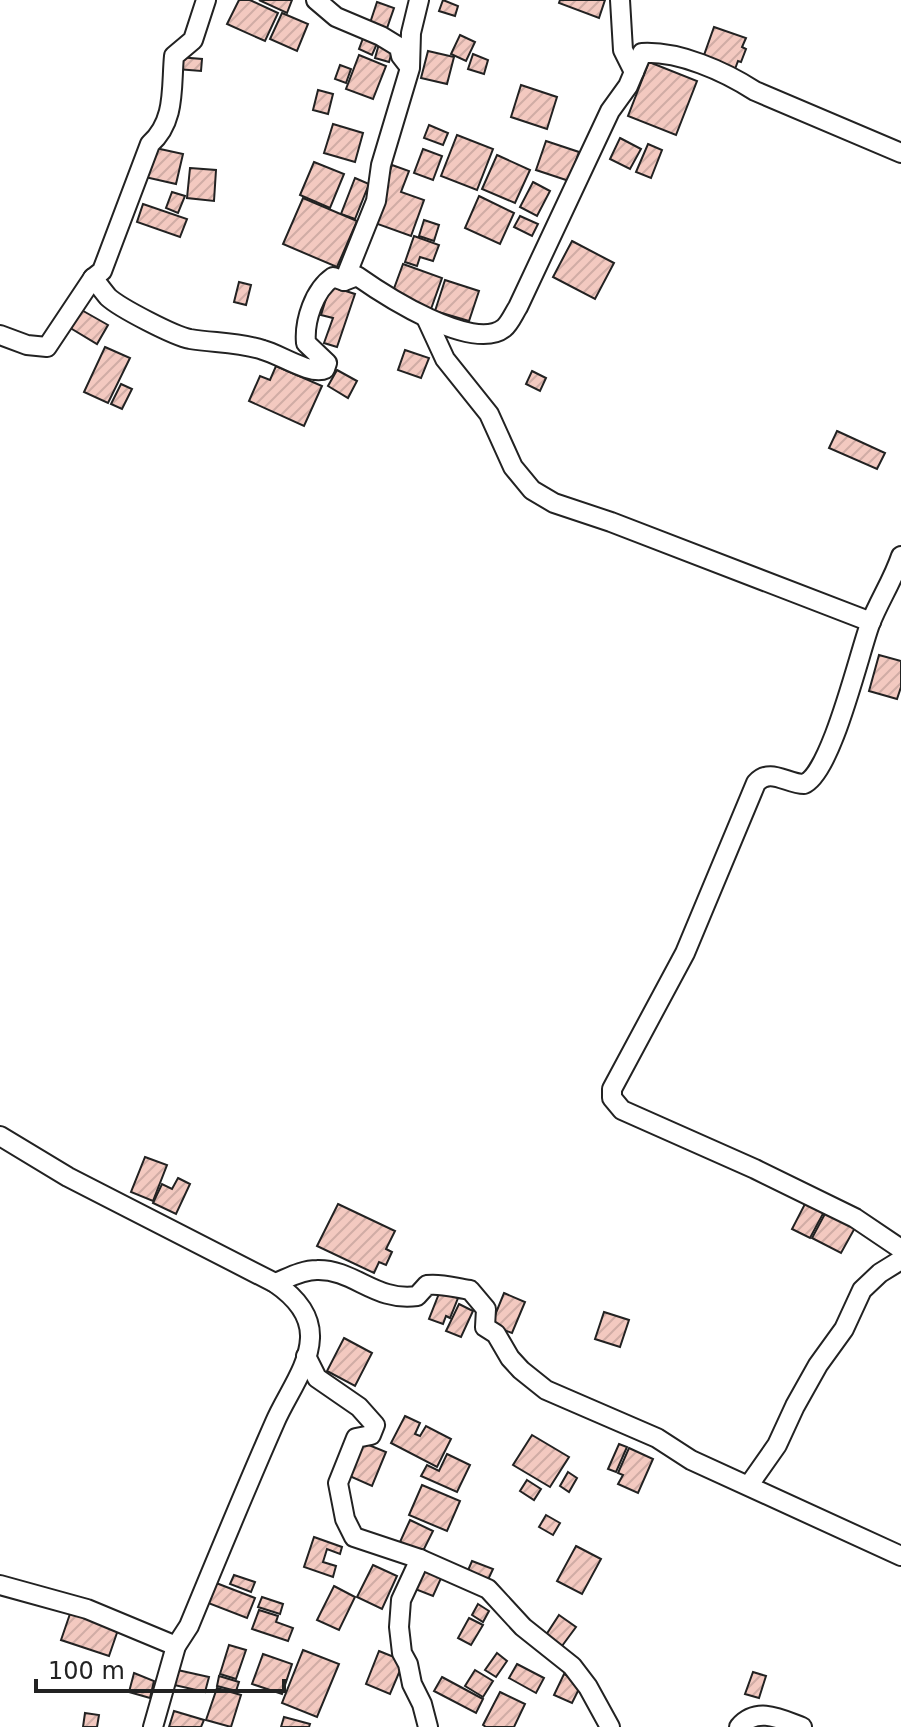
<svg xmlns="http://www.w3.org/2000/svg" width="901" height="1727" font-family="'DejaVu Sans',sans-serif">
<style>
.building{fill:url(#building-hatch);stroke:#222;stroke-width:2}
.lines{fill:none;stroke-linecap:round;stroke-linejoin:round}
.minor-casing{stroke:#222;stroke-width:22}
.minor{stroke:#fff;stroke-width:18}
</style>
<defs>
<pattern id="building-hatch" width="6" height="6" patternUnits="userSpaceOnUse" patternTransform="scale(2)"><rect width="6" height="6" fill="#f3c9c0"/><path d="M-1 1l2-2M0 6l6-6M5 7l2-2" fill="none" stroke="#d0aca5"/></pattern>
</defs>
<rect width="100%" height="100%" fill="#fff"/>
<g class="building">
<path d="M239,0h11l28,13 -13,28 -38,-17z"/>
<path d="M259,0h33l-5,13z"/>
<path d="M443,0l15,6 -3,10 -16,-5z"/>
<path d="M560,0h45l-6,18 -40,-15z"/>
<path d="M377,2l17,6 -8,23 -17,-5z"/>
<path d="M282,13l26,11 -11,27 -27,-12z"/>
<path d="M714,27l32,11 -4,9 4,2 -5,13 -3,-1 -3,8 -32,-11z"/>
<path d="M365,33l14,6 -7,16 -13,-6z"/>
<path d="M460,35l15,7 -9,19 -15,-7z"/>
<path d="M379,44l14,4 -4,14 -14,-4z"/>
<path d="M428,51l26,6 -7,27 -26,-6z"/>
<path d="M473,54l15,6 -4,14 -16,-5z"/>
<path d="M359,55l27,11 -13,33 -27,-10z"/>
<path d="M178,57l24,2 -1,12 -24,-2z"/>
<path d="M649,62l48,19 -21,54 -48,-19z"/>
<path d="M340,65l11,4 -5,14 -11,-4z"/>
<path d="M521,85l36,12 -10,32 -36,-12z"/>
<path d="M318,90l15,4 -5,20 -15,-4z"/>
<path d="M333,124l30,9 -8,29 -31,-9z"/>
<path d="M429,125l19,8 -5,12 -19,-7z"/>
<path d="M457,135l36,14 -16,41 -36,-14z"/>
<path d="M620,138l21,11 -11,20 -20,-10z"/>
<path d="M546,141l33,11 -10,29 -33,-11z"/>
<path d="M648,144l14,6 -11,28 -15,-6z"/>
<path d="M151,147l32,7 -7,30 -31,-7z"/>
<path d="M423,149l19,7 -9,24 -19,-7z"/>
<path d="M497,155l33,15 -15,33 -33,-14z"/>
<path d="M314,162l30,12 -14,34 -30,-13z"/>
<path d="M392,165l17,6 -8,21 23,8 -13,36 -39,-14z"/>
<path d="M190,168l26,2 -2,31 -27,-3z"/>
<path d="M355,178l14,6 -14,35 -14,-5z"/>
<path d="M533,182l17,9 -13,25 -17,-9z"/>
<path d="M172,192l13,4 -7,17 -12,-5z"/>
<path d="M479,196l35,17 -14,31 -35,-16z"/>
<path d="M303,198l54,23 -20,46 -54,-23z"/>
<path d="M143,204l44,15 -7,18 -43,-15z"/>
<path d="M520,216l18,8 -6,12 -18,-9z"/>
<path d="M424,220l15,5 -5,16 -15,-5z"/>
<path d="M414,236l25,9 -6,16 -13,-4 -3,9 -12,-4z"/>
<path d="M572,241l42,22 -19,36 -42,-22z"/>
<path d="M403,264l39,14 -11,31 -39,-15z"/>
<path d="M445,280l34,11 -10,30 -34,-10z"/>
<path d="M239,282l12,3 -5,20 -12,-3z"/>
<path d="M330,286l25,8 -18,53 -13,-4 9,-25 -12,-3z"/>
<path d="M78,308l30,17 -11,19 -30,-18z"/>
<path d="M105,347l25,11 -22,45 -24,-11z"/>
<path d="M405,350l24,8 -8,20 -23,-8z"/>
<path d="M276,366l46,20 -18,40 -55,-25 11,-25 10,4z"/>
<path d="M337,370l20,11 -9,17 -20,-12z"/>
<path d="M532,371l14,7 -6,13 -14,-7z"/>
<path d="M121,384l11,5 -10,20 -11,-5z"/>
<path d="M837,431l48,22 -8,16 -48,-21z"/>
<path d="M879,655l22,6v26l-4,12 -28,-8z"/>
<path d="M145,1157l22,8 -14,36 -22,-9z"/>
<path d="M178,1178l12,6 -14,30 -23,-11 9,-19 10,5z"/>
<path d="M807,1200l18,10 -15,28 -18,-9z"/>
<path d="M338,1204l57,27 -9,18 6,3 -6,13 -7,-3 -5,11 -57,-27z"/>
<path d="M827,1210l29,16 -15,27 -29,-15z"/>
<path d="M440,1291l18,7 -8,20 -4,-2 -3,8 -14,-5z"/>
<path d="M504,1293l21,9 -13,31 -21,-8z"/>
<path d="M459,1304l14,7 -12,26 -15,-6z"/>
<path d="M604,1312l25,8 -9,27 -25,-8z"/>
<path d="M344,1338l28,15 -17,33 -28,-15z"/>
<path d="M405,1416l15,7 -5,11 5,2 6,-10 25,13 -14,28 -46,-24z"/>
<path d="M532,1435l37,22 -19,30 -37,-22z"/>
<path d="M359,1441l27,11 -14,34 -27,-12z"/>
<path d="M619,1444l8,3 -11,25 -8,-3z"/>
<path d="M629,1448l24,11 -15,34 -20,-9 5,-9 -5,-2z"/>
<path d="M447,1454l23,11 -13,27 -36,-16 6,-11 12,6z"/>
<path d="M568,1472l9,6 -8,14 -9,-6z"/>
<path d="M527,1480l14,9 -7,11 -14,-9z"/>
<path d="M422,1485l38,16 -13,30 -38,-16z"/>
<path d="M546,1515l14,8 -7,12 -14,-8z"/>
<path d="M410,1520l23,11 -11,22 -22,-11z"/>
<path d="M314,1537l28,10 -2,7 -13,-5 -4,13 13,4 -3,11 -29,-10z"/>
<path d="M576,1546l25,13 -19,35 -25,-13z"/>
<path d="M472,1561l21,8 -7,15 -20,-9z"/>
<path d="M373,1565l24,11 -15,33 -25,-12z"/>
<path d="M419,1566l23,10 -9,20 -23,-9z"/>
<path d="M234,1575l21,7 -4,10 -21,-8z"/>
<path d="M211,1581l44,17 -8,20 -44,-17z"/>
<path d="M334,1586l21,11 -16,33 -22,-10z"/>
<path d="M262,1597l21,7 -3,10 -22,-7z"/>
<path d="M478,1604l11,7 -6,11 -11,-7z"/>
<path d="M259,1610l19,6 -2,6 17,6 -5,13 -36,-12z"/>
<path d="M71,1611l48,16 -10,29 -48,-16z"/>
<path d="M559,1615l17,12 -14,19 -16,-11z"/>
<path d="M469,1618l14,7 -12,20 -13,-7z"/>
<path d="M229,1645l17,5 -10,29 -16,-5z"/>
<path d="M303,1650l36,14 -22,53 -35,-14z"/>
<path d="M379,1651l25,10 -14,33 -24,-10z"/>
<path d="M497,1653l10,8 -11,16 -11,-7z"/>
<path d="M263,1654l29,10 -10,30 -30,-10z"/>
<path d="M517,1664l27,14 -8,15 -27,-15z"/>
<path d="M173,1669l36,8 -4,15 -35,-8z"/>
<path d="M475,1670l18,11 -10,16 -18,-11z"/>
<path d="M753,1672l13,4 -7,22 -14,-4z"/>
<path d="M134,1673l20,8 -4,17 -21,-6z"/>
<path d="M564,1674l18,9 -10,20 -18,-8z"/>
<path d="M219,1676l20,6 -3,9 -19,-5z"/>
<path d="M442,1677l41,22 -7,14 -42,-22z"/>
<path d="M217,1688l24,7 -10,32 -25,-7z"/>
<path d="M500,1692l25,12 -11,23h-28l-3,-2z"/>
<path d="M174,1711l30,9 -3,7h-32z"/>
<path d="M85,1713l14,2 -2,12h-14z"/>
<path d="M284,1717l26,7 -1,3h-28z"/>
</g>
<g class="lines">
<g class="minor-casing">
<g id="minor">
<path d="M206,0l-13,40 -19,16c-3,31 2,65 -24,88l-48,127 -9,7c5,6 10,13 15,19 12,11 66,39 82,42 25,4 49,3 73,11 16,4 49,26 62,19l2,-6 -21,-20c-2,-22 8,-53 27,-66l11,4 13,-5c27,19 116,77 147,52 6,-5 10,-15 14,-21l92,-196 18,-25 14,-33c37,-2 82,18 113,38l146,62"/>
<path d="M316,0l20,17 45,19 18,11 2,9 7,9"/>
<path d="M620,0l3,50 11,22"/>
<path d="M344,281l32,-80 5,-36 29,-97 1,-35 8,-33"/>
<path d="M427,320l18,39 44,55 24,53 19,23 22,13 57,19 260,100"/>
<path d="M0,335l27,10 20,2 46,-69"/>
<path d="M901,556c-8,24 -22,45 -31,68 -11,30 -39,150 -66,160 -17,0 -34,-17 -48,-1l-71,170 -73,136v9l10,12 133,59 100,49 46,31"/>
<path d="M0,1136l68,41 207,106c19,13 36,31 35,55 -1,29 -24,58 -35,84 -30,68 -58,136 -86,204l-13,20 -23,81"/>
<path d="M275,1283c13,-5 27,-13 42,-13 37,-1 58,32 100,26l10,-11c15,-2 28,3 43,5l16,19 -1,18 11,7 14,24 11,12 25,20 111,48 34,22 210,96"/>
<path d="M306,1356l11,22 42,29 16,18 -4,10 -15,3 -18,45 7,36 9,18 66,22 68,30 35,38 49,39 16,21 22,40"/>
<path d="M749,1485l28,-40 18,-39 23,-41 26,-36 18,-39 18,-17 21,-13"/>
<path d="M420,1559l-19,41 -2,27 3,26 6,11 4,20 10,20 6,23"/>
<path d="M0,1585l87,24 89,37"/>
<path d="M739,1727c18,-21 42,-8 63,0"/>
</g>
</g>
<use href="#minor" class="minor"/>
</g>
<path d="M36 1679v12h248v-12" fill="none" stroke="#222222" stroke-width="4"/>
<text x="48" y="1679" font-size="24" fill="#222222" stroke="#ffffff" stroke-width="6" paint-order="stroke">100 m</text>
</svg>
